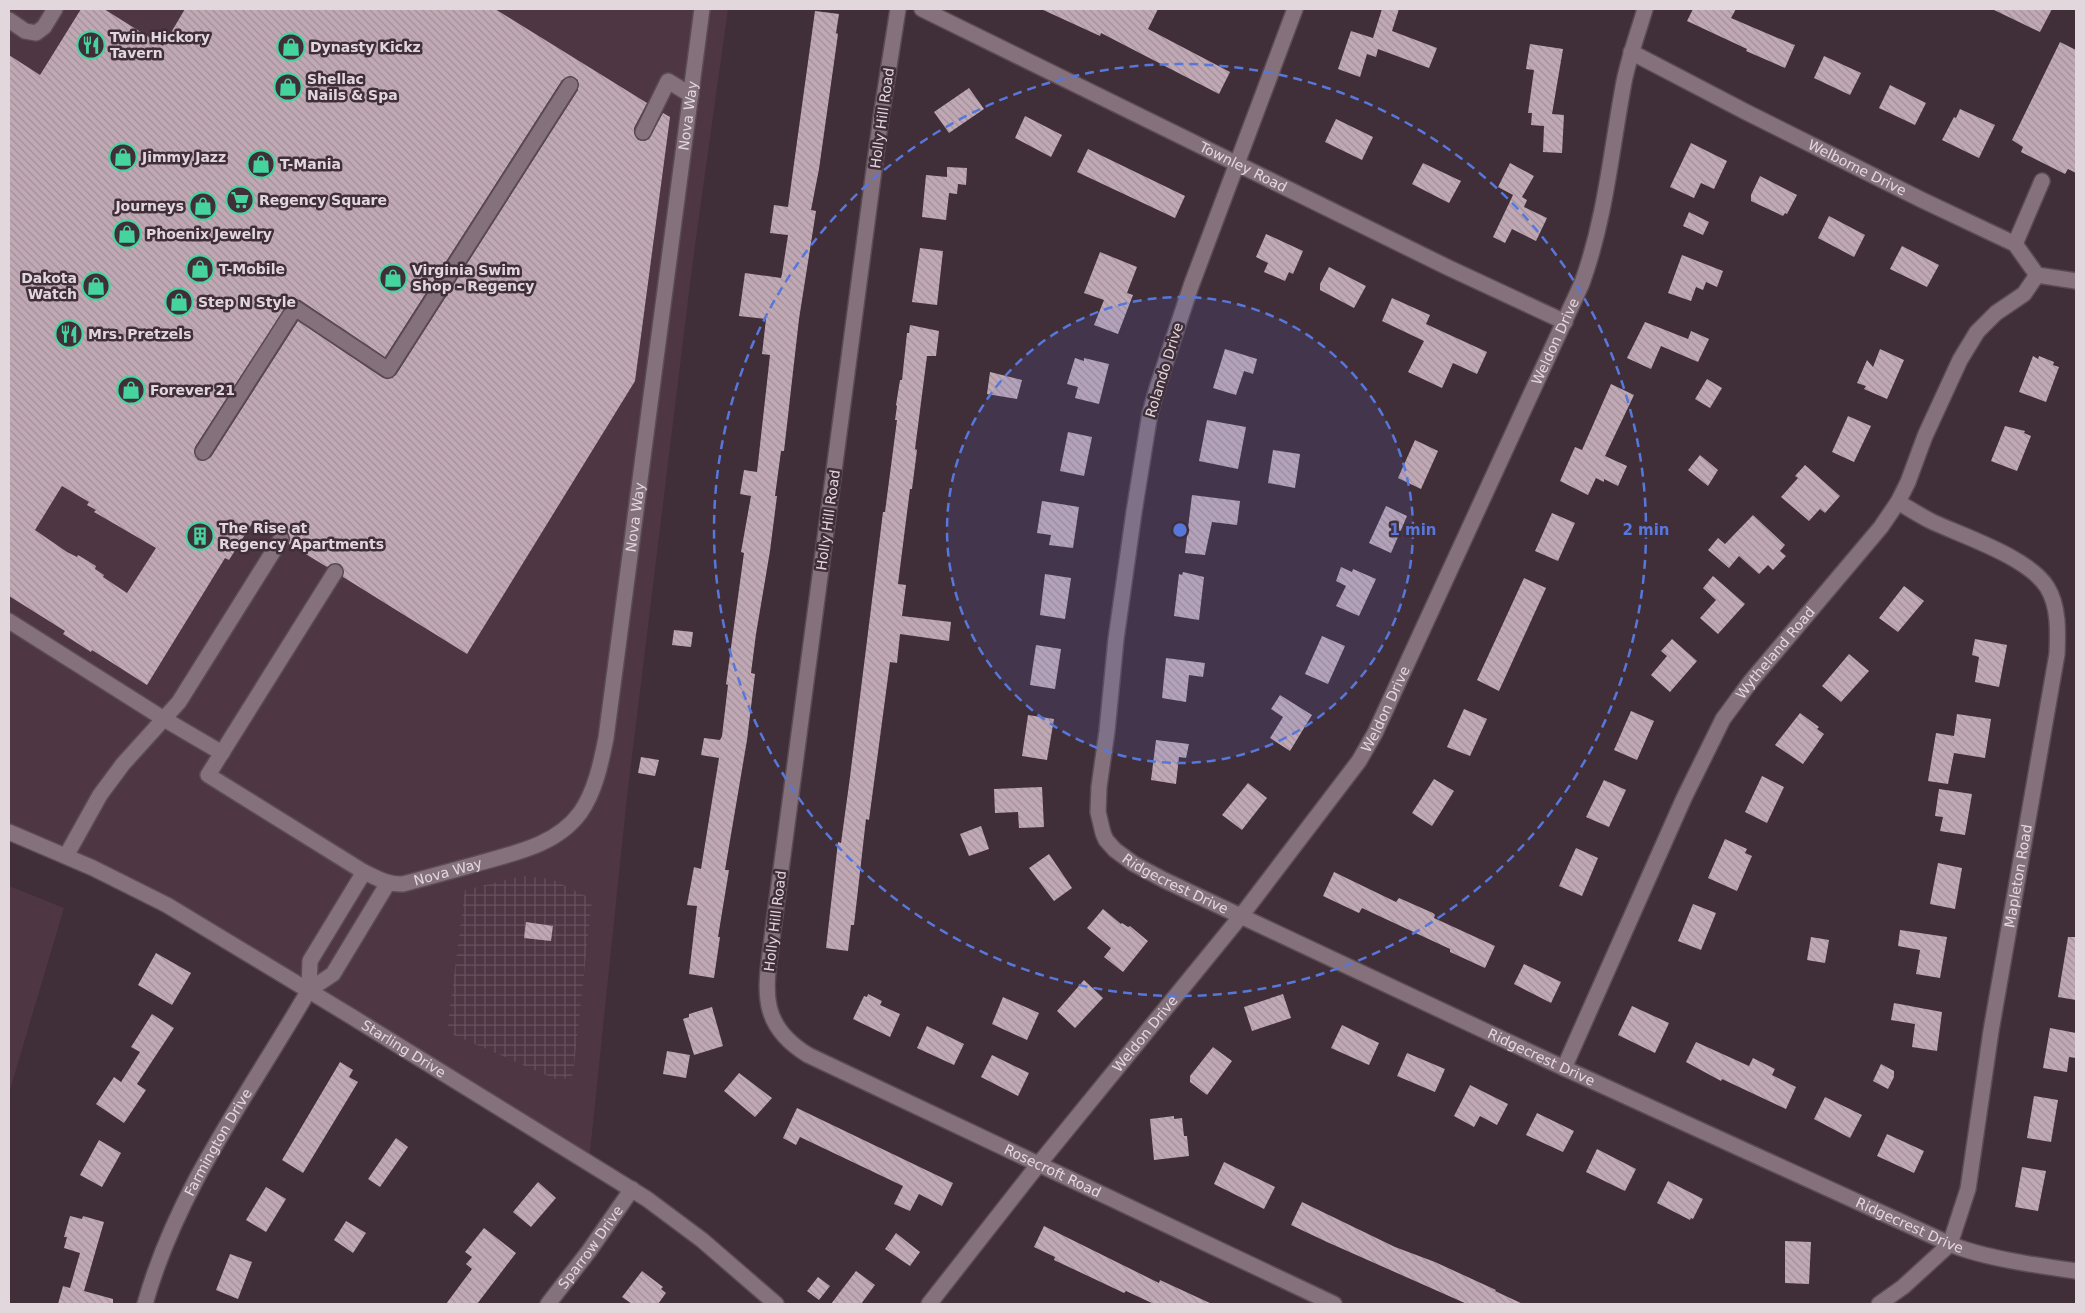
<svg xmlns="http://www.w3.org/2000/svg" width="2085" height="1313" font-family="'DejaVu Sans',sans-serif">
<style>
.built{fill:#4e3643}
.industrial{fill:url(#industrial-grid)}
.building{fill:url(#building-back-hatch);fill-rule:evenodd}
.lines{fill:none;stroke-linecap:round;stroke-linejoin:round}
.minor-casing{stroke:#5b4c54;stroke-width:18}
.minor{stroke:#85717c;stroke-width:15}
.ring{fill:none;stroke:#5877da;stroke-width:2.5;stroke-dasharray:9 6}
.labels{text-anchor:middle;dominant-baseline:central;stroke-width:5;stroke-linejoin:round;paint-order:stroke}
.poi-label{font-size:14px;font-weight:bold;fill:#e3d7de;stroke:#402e38;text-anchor:start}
.street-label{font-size:14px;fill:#e3d7de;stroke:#402e38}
.centre{fill:#5877da;stroke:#402e38;stroke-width:2.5}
.ring-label{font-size:15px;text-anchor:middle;font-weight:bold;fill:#5877da;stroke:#402e38;stroke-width:5;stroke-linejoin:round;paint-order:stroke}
</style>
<defs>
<pattern id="industrial-grid" width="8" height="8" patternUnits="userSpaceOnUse" patternTransform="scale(1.25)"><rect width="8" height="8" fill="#4e3643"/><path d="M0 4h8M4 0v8" fill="none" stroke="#67525e"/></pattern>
<pattern id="building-back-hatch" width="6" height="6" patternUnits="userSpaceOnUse" patternTransform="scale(1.25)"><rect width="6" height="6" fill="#c0a9b5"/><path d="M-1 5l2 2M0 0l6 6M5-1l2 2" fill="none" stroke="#a18f98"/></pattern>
</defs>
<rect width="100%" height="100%" fill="#402e38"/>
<g class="built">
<path d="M9,9h719l-35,251 -66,537 -38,365 -379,-232 -201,-98z"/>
<path d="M9,886l55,22 -55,185z"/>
</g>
<path class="industrial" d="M522,876l29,3 41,20 -19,176 -13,6 -113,-49 18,-142z"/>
<g class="building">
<path d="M81,9h23l59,37 22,-37h310l152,94 -13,25v5l4,7 6,1 5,-2 14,-26 7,4 -35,264 -168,273 -124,-77v-9l-3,-4h-9l-4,3 -38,-23v-9l-3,-4h-9l-4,3 -20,-12 -24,38 -4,-2 -78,127 -55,-35 -1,2 -28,-18 2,-3 -56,-35v-541l31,20zM570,76l8,4v10l-182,285 -8,4 -5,-1 -85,-57 -87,136 -8,4 -5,-1 -4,-8 1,-5 95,-147h10l85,57 177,-277zM62,486l27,16 -2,3 9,5 -2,2 62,36 -29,45 -24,-16 1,-2 -9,-6 1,-3 -18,-11 -1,2 -10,-5 -32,-22z"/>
<path d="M1041,9h117l-10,20 82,43 -11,22 -118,-61 -1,3z"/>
<path d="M1382,9h17l-7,22 45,17 -8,20 -51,-19 -2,8 -9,-3 -7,23 -22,-8 13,-38 22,7z"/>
<path d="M1693,9h43l-5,9 61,26 3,1 -10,23 -39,-17 1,-2 -60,-28z"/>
<path d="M1992,9h60l-12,23z"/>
<path d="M815,11l24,3 -3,19 2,1 -19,135 -8,41 5,1 -17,108 -15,132h-3l-6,45h2l-7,55 -14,83 -5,39 4,1 -8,66 -22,130h4l-11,67h2l-6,41 -25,-4 8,-68 -10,-1 7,-38 7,2 18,-111 -18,-3 3,-17 16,2 2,-4 6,-51 -2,-1 18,-131 -3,-1 10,-56 -11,-2 4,-24 13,2 13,-117 -8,-1 4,-35 -27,-3 6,-43 36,5 1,-4 6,-39 -18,-2 4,-28 14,2z"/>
<path d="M2060,42l16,8v123l-8,-4 -3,5 -44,-22 2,-5 -11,-7z"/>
<path d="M1530,44l33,5 -11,65 12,1 -2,38 -19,-1 1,-26 -13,-1 1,-12h-4l6,-43 -8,-1z"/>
<path d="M1824,56l37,17 -11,22 -36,-17z"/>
<path d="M1890,85l36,18 -11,22 -36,-17z"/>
<path d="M969,88l15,21 -35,24 -15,-21z"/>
<path d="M1960,109l35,16 -16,33 -37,-18 12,-23 2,1z"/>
<path d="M1025,116l37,19 -11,22 -36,-19z"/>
<path d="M1336,119l37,18 -11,23 -37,-18z"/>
<path d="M1691,143l36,18 -13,28 -13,-6 -7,15 -24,-11z"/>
<path d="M1088,149l97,47 -10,22 -98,-46z"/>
<path d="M1423,163l38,18 -12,22 -37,-19z"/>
<path d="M1510,163l24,13 -12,21 5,3 -3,7 23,11 -11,23 -24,-12 -7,14 -12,-6 20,-42 -15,-8z"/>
<path d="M947,167l20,1 -1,17 -8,-1 -1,10 -8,-1 -3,27 -24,-3 4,-42 21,2z"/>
<path d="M1760,176l37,19 -10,19 -2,-1 -2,3 -32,-15v-6z"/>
<path d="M1689,212l20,10 -6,13 -20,-9z"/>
<path d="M1829,216l36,19 -11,22 -36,-19z"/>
<path d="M1266,234l37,17 -10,23 -4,-2 -4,9 -21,-9 4,-9 -12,-6z"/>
<path d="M1902,246l37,19 -12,22 -37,-18z"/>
<path d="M920,248l23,3 -6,54 -25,-3z"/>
<path d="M1100,252l37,15 -10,26 6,2 -15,39 -24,-9 10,-25 -20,-7z"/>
<path d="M1682,255l41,16 -6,16 -11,-5 -3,8 -7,-3 -5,14 -23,-8z"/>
<path d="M1329,267l37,19 -12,22 -34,-18v-6z"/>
<path d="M1392,298l38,17 -4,9 61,28 -10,22 -24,-11 -11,25 -34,-16 16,-31 -42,-20z"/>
<path d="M1645,322l43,17 3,-8 18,8 -11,23 -37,-16 -10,23 -24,-11z"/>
<path d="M910,325l29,6 -3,25h-9l-12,93 2,1 -5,39h-2l-12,95 8,1 -4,31 49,6 -2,19 -49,-7 -3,29 -7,-1 -21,158 -3,-1 -12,106h-3l-3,26 -22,-3 12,-106 3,1 9,-66 33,-265h2l12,-92h-2l2,-14 -1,-1 4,-25h2l5,-47h2z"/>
<path d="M1225,349l32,10 -4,15 -9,-3 -8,24 -23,-7z"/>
<path d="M1880,349l24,11 -17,39 -23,-10 2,-3 -9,-3 10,-23 6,7z"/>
<path d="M2033,356l5,3 1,-3 15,6 -1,3 6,2 -13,35 -27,-10z"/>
<path d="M1075,358l9,3v-3l25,6 -10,40 -24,-6 3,-11 -11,-3z"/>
<path d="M990,372l32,8 -5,19 -30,-5z"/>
<path d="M1707,379l15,9 -12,20 -15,-9z"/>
<path d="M1611,384l23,11 -29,61 22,10 -9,20 -14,-7v3l-8,-4 -8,17 -28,-14 15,-34 7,3z"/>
<path d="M1848,416l23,10 -17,36 -22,-10z"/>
<path d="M1207,420l39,7 -8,42 -39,-8z"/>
<path d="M2005,426l20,5 -1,2 7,3 -14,35 -26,-10z"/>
<path d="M1068,432l24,5 -8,39 -24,-5z"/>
<path d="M1415,440l23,11 -17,38 -23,-11z"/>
<path d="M1273,450l27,4 -5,34 -27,-5z"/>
<path d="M1700,455l18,15 -10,16 -20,-16z"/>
<path d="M1805,465l35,31 -15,17 -5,-4 -11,12 -28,-24 17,-19 -3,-2z"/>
<path d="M1192,495l48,6 -3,24 -25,-3 -7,33 -20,-2z"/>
<path d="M1042,501l37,6 -6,41 -24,-3 2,-10 -14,-2z"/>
<path d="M1386,506l21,10 -16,37 -22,-10z"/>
<path d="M1552,513l23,10 -17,38 -23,-10z"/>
<path d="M1753,515l32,30 -5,6 6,5 -13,14 -5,-5 -9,9 -20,-18 -10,12 -21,-18 10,-12 7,6z"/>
<path d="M1341,567l11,5 1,-3 23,10 -17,37 -23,-10 10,-20 -10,-5z"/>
<path d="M1183,572l21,5 -5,43 -25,-4 5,-42 3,1z"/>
<path d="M1045,574l26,4 -6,41 -25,-4z"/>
<path d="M1713,576l32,28 -27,30 -18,-16 16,-18 -13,-12z"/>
<path d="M1524,578l22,10 -47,103 -22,-11z"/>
<path d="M1904,586l20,15 -26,31 -19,-14z"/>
<path d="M674,630l19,2 -2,15 -19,-2z"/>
<path d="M1322,636l23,10 -17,38 -23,-10z"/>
<path d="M1672,639l25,22 -27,31 -19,-17 16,-19 -6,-5z"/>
<path d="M1975,639l32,6 -8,42 -24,-5 4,-25 -7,-2z"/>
<path d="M1036,645l25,4 -6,40 -25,-4z"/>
<path d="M1849,654l20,17 -28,31 -19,-16z"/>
<path d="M1166,658l39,5 -2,14 -14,-2 -3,27 -24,-4z"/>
<path d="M1280,695l32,20 -22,36 -20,-13 13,-21 -12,-8z"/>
<path d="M1464,709l23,10 -17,37 -23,-9z"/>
<path d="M1631,711l23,10 -17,39 -23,-10z"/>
<path d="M1800,713l19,14 -2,2 7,5 -21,30 -28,-19z"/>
<path d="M1957,714l34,5 -6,39 -31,-5 -6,31 -20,-3 8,-48 18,3z"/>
<path d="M1028,715l26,4 -7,41 -25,-4z"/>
<path d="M1156,740l33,4 -3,14 -7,-1 -3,27 -25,-4z"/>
<path d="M641,757l18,3 -4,16 -17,-3z"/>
<path d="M1762,776l22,11 -17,36 -22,-11z"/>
<path d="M1434,779l20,12 -22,35 -20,-13z"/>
<path d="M1604,780l22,10 -17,37 -23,-10z"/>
<path d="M1248,783l19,15 -25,32 -20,-15z"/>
<path d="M1042,787l2,40 -25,1 -1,-16 -23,1 -1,-24z"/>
<path d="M1939,789l33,5 -7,41 -25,-4 3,-14 -8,-1z"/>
<path d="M981,826l8,23 -20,7 -9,-22z"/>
<path d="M1725,839l22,10 -2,4 7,3 -15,35 -29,-13z"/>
<path d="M1576,848l22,10 -16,38 -23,-10z"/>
<path d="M1049,854l23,34 -18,13 -25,-33z"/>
<path d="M1938,863l24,5 -7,41 -25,-5z"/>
<path d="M1334,872l62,30 3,-4 34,15 2,2 -1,3 61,28 -10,22 -35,-16v-3l-88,-41 -3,5 -36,-17z"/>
<path d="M1693,904l23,9 -15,37 -23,-9z"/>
<path d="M1103,909l18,15 1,-1 6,4 2,-1 18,15 -25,31 -19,-15 7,-9 -24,-20z"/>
<path d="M526,922l27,4 -2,15 -27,-3z"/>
<path d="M1900,930l47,7 -7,41 -24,-4 4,-24 -22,-4z"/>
<path d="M1811,937l18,3 -4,23 -18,-3z"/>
<path d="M2068,937h8v63l-18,-3z"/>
<path d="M156,953l35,20 -19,32 -34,-20z"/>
<path d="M1524,964l37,18 -10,21 -37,-19z"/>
<path d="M1084,980l19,18 -28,30 -18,-17z"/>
<path d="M868,994l14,7 -2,4 20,9 -10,23 -37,-18 11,-23 3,1z"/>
<path d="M1283,994l8,24 -39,13 -8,-24z"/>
<path d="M1003,997l36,16 -12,27 -35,-16z"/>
<path d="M1894,1003l48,9 -5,39 -25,-4 3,-23 -24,-4z"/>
<path d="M1632,1006l37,17 -14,30 -37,-18z"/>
<path d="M712,1007l11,39 -29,9 -11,-36 6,-2v-3z"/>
<path d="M152,1014l22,14 -37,56 9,6 -22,33 -28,-19 18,-27 7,5 19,-30 -9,-5z"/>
<path d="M1342,1025l37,18 -10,22 -38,-17z"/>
<path d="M927,1026l37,18 -10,21 -37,-17z"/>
<path d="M2050,1028l26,5v25l-7,-1 -2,15 -24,-4z"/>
<path d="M1696,1042l53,24 4,-8 22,11 -3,6 24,12 -10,22 -64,-30 -1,2 -35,-19z"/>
<path d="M1213,1047l19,14 -25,34 -17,-13v-6z"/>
<path d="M667,1051l23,4 -4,23 -23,-4z"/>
<path d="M1407,1053l38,16 -10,23 -38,-16z"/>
<path d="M992,1055l37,18 -11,23 -37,-19z"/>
<path d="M340,1062l13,8 -4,7 9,5 -55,91 -21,-13z"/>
<path d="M1881,1064l13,7v6l-6,12 -15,-8z"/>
<path d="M739,1073l33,25 -17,19 -31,-26z"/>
<path d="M1470,1085l38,19 -11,21 -17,-9 -6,11 -20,-11z"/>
<path d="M2034,1096l24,4 -7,42 -24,-4z"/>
<path d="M1825,1097l37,18 -12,23 -36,-19z"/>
<path d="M797,1108l156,75 -11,23 -23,-12 -9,17 -16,-7 9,-18 -103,-49 -4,8 -13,-7z"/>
<path d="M1537,1113l37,18 -11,21 -37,-17z"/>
<path d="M1174,1116v3l8,-1 2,18h3l2,20 -35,4 -4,-41z"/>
<path d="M1887,1134l37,17 -10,22 -37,-17z"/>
<path d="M396,1138l12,9 -28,40 -12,-8z"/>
<path d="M99,1140l22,13 -19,34 -22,-12z"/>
<path d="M1597,1149l39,20 -11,22 -39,-19z"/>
<path d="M1224,1162l51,25 -11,22 -50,-25z"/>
<path d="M2022,1167l24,4 -8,40 -23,-4z"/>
<path d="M1668,1181l35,18 -10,20 -2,-1 -1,2 -33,-17z"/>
<path d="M538,1182l18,16 -25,29 -18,-15z"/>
<path d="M266,1187l20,12 -20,33 -20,-12z"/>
<path d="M1302,1202l93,45 40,15 61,28 -1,1 28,13h-56l-140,-62 -36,-17z"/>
<path d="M70,1216l12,3 1,-3 21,6 -20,69 29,8v5h-55l5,-18 7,2 10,-35 -16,-5 3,-11h-3z"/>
<path d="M346,1221l20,12 -13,20 -19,-13z"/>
<path d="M1044,1226l115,57 1,-3 52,24h-58l-28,-13 -2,2 -2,-1 -68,-32 1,-3 -21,-10z"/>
<path d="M484,1228l32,25 -39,51h-31l26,-35 -6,-5 6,-7 -7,-5z"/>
<path d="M896,1233l24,19 -10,14 -25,-17z"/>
<path d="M1785,1241l26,1 -2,42 -24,-1z"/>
<path d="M230,1254l22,8 -14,37 -22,-9z"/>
<path d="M642,1271l21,16 -2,2 5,4 -8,11h-26l-10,-7z"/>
<path d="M856,1271l19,14 -14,19h-30z"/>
<path d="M818,1277l12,9 -11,14 -12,-9z"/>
</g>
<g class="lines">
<g class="minor-casing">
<g id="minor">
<path id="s1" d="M898,9l-17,108 -108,813c-6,54 -19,92 35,125l526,249"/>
<path id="s2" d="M922,9l527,259 116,54"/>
<path id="s3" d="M1295,9l-104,277 -33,99 -8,28 -16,99 -18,127 -9,92 -8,56 -1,25 5,21 3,7 9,10 19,14 30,16 400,188 386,176c33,14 90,22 126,27"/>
<path d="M9,20l16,11 11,2 8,-6 11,-18"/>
<path id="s4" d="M1631,52l115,60 176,88 93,44 22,31 39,6"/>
<path d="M643,132l25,-51 23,14"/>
<path d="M2015,244l27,-63"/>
<path d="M203,452l92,-144 93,62 182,-285"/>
<path id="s5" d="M335,572l-127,203 156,97c13,6 24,13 39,12 22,-6 44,-12 66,-18 39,-12 85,-18 111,-53 15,-21 21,-50 26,-75l96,-729"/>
<path d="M9,621l155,98 58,34"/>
<path id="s6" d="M9,832l84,36 74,37 187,113 293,181 55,41 74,64"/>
<path d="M66,856l34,-61 23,-31 56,-62 102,-163"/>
<path d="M309,990l1,-29 54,-89"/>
<path id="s7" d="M1564,1068l120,-270 39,-79 28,-38 130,-154 17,-25 10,-20 17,-46 35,-76 17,-28 19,-19 28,-19 13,-19"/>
<path id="s8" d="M145,1304c32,-115 105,-212 164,-314l24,-16 55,-91"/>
<path id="s9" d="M548,1304l41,-53 43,-62"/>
<path id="s10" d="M929,1304l109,-139 203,-249 118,-155 16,-28 207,-450c24,-67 29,-132 42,-201 5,-25 14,-49 21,-73"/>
<path id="s11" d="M1879,1304l24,-17 47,-43 18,-55 23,-158 66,-377c1,-22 2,-48 -10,-67 -18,-29 -81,-50 -112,-64 -13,-6 -25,-14 -37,-21"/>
</g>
</g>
<use href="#minor" class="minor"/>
</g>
<circle cx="1180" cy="530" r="233" fill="#5877da" fill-opacity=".12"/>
<g class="ring">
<circle cx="1180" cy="530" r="233"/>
<circle cx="1180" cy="530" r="466"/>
</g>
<defs>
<g id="restaurant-ring" transform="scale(1.4375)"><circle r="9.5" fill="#402e38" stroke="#46d49e" stroke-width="1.5"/><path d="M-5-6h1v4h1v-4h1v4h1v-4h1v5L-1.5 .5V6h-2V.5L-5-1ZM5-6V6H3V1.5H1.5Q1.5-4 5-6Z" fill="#46d49e"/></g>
<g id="shop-ring" transform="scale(1.4375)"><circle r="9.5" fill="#402e38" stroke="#46d49e" stroke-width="1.5"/><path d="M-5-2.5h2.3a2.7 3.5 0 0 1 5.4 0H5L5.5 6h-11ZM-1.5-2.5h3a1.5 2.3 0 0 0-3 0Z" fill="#46d49e"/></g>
<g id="supermarket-ring" transform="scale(1.4375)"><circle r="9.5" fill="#402e38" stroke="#46d49e" stroke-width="1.5"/><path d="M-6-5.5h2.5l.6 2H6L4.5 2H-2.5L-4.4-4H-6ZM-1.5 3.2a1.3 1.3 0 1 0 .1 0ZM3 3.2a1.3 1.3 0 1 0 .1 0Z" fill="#46d49e"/></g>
<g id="building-ring" transform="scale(1.4375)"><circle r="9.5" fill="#402e38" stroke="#46d49e" stroke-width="1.5"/><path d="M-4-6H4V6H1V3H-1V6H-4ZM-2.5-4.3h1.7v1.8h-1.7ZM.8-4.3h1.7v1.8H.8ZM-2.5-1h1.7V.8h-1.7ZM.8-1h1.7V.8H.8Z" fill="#46d49e"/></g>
</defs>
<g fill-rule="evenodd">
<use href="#restaurant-ring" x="91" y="45"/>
<use href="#shop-ring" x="291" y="47"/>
<use href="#shop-ring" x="288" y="87"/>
<use href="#shop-ring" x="123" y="157"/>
<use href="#shop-ring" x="261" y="164"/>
<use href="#supermarket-ring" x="240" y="200"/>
<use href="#shop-ring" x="203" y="206"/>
<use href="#shop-ring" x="127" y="234"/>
<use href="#shop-ring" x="200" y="269"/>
<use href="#shop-ring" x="393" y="278"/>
<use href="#shop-ring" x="96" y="286"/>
<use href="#shop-ring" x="179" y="302"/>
<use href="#restaurant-ring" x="69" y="334"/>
<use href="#shop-ring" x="131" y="390"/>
<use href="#building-ring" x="200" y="536"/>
</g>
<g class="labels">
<g class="poi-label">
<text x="110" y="37">Twin Hickory<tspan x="110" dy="16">Tavern</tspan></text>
<text x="310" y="47">Dynasty Kickz</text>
<text x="307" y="79">Shellac<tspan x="307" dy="16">Nails &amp; Spa</tspan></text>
<text x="142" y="157">Jimmy Jazz</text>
<text x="280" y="164">T-Mania</text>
<text x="259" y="200">Regency Square</text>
<text x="184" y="206" text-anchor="end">Journeys</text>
<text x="146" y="234">Phoenix Jewelry</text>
<text x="219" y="269">T-Mobile</text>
<text x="412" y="270">Virginia Swim<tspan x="412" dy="16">Shop - Regency</tspan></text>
<text x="77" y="278" text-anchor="end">Dakota<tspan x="77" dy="16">Watch</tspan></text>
<text x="198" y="302">Step N Style</text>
<text x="88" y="334">Mrs. Pretzels</text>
<text x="150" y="390">Forever 21</text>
<text x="219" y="528">The Rise at<tspan x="219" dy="16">Regency Apartments</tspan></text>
</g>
<g class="street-label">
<text stroke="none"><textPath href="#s5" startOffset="1366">Nova Way</textPath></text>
<text transform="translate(882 118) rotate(-82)">Holly Hill Road</text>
<text stroke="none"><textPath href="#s2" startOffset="358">Townley Road</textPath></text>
<text stroke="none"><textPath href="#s4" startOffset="254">Welborne Drive</textPath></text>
<text stroke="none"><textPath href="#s10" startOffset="1156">Weldon Drive</textPath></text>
<text transform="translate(1164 370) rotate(-73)">Rolando Drive</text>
<text stroke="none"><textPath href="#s5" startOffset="961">Nova Way</textPath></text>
<text transform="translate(828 520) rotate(-82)">Holly Hill Road</text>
<text stroke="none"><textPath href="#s7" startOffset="468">Wytheland Road</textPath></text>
<text stroke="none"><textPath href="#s10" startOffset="751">Weldon Drive</textPath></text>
<text stroke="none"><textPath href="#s5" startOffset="511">Nova Way</textPath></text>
<text stroke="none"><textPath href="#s11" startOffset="468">Mapleton Road</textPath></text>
<text stroke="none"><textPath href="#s3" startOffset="944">Ridgecrest Drive</textPath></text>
<text transform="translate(775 921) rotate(-83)">Holly Hill Road</text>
<text stroke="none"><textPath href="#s10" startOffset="346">Weldon Drive</textPath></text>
<text stroke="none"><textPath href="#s6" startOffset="451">Starling Drive</textPath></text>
<text stroke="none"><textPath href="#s3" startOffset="1349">Ridgecrest Drive</textPath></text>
<text stroke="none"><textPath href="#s8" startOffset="178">Farmington Drive</textPath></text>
<text stroke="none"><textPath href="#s1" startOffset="1341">Rosecroft Road</textPath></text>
<text stroke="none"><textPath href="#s3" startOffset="1754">Ridgecrest Drive</textPath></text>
<text stroke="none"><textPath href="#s9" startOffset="71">Sparrow Drive</textPath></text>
</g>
</g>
<circle cx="1180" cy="530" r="8" class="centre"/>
<g class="ring-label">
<text x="1413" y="535">1 min</text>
<text x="1646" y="535">2 min</text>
</g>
<rect width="2085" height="1313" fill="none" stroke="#e3d7de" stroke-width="20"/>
</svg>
